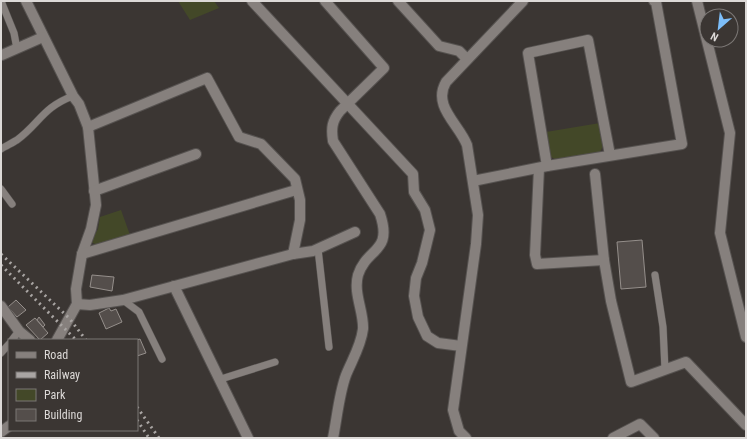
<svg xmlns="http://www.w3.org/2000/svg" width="747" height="439" font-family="'Roboto Condensed',sans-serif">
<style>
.green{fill:#434828}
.building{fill:#544e4b;stroke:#958f8b}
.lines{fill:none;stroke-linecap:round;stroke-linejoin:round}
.service-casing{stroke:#565250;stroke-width:8}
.minor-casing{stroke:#565250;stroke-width:12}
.tertiary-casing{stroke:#565250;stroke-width:12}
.service{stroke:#86807d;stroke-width:7}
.minor{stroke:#86807d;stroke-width:10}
.tertiary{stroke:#86807d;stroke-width:10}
.rail{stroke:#a9a5a3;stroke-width:3;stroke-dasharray:2 4;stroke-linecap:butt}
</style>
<rect width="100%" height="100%" fill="#3b3633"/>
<g class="green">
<path d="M178,1h36l5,7 -29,12z"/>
<path d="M600,123l3,23 -3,6 -45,7 -6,-3 -3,-24z"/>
<path d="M121,210l9,25 -33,10 -6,-3 7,-13 2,-12z"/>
</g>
<g class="building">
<path d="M642,240l4,47 -25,2 -4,-47z"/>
<path d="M92,275l22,2 -2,14 -22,-4z"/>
<path d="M16,300l10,10 -9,7 -9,-10z"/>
<path d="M109,308l2,3 5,-2 6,13 -16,7 -7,-16z"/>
<path d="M39,317l6,8 -2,2 -6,-7z"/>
<path d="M35,318l13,15 -8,7 -14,-15z"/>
<path d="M140,339l6,14 -9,3v-16z"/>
</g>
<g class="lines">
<g class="service-casing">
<g id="service">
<path d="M1,1l13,32 3,16"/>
<path d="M1,149c5,-3 11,-6 16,-9 22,-16 26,-33 56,-44"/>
<path d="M1,189l11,15"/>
<path d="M318,249l11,98"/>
<path d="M655,275l8,52 2,43"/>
<path d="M123,300l16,12 23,47"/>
<path d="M12,340l7,-9"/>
<path d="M1,353l8,-9"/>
<path d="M221,379l54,-17"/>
</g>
</g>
<g class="minor-casing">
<g id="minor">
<path d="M26,1l47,95 6,8 9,23 8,78 -5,24 -9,25 -6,35 1,15 -20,36"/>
<path d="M252,1l161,173 1,18 11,18 5,20 -8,33 -6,15 -2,18 4,21 9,19 11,7 23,3"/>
<path d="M325,1l59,67 -44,43c-8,10 -9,17 -7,30l47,73c13,39 -13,33 -22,61 -5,18 6,37 5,54 -2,17 -11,31 -17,46 -7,19 -9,43 -13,63"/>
<path d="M697,1l33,132 -10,100 26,104"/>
<path d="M2,55l41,-18"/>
<path d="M88,127l119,-49 32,59 22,7 34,35 5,21v20l-7,34"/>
<path d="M547,166l-19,-113 60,-13 22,115"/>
<path d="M539,168l-4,87 2,9 67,-4"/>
<path d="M595,174l9,86 7,41 20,81 55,-20 60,63"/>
<path d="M473,181l74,-15 135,-22 -26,-142 -2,-1"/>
<path d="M94,191l102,-37"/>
<path d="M82,254l214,-64"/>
<path d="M174,286l74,152"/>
<path d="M77,304l13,1 33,-5 170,-46 20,-3 42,-19"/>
<path d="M1,306l18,25 11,9"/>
<path d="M1,432l8,-6"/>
<path d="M613,438l27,-14 14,14"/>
</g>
</g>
<g class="tertiary-casing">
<g id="tertiary">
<path d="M398,1l41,45 20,5 8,8"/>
<path d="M466,438l-7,-7 -6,-21 23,-166 2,-29 -11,-70c-8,-21 -35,-39 -21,-63l77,-81"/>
</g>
</g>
<use href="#service" class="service"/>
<use href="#minor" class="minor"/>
<use href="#tertiary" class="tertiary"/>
<g class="rail">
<path d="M1,254l68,64 17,22"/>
<path d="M1,265l75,75"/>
<path d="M137,407l22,31"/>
<path d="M137,420l12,18"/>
</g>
</g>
<rect width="747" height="439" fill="none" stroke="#dcd9d7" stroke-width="4"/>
<rect x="8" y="339" width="130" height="92" fill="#3b3633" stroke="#7b7775"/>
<rect x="16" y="352" width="20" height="6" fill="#86807d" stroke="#7b7775"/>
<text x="44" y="359" font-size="12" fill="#dcd9d7">Road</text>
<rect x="16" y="372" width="20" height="6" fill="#a9a5a3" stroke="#7b7775"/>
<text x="44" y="379" font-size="12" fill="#dcd9d7">Railway</text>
<rect x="16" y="389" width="20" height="12" fill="#434828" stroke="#7b7775"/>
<text x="44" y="399" font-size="12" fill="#dcd9d7">Park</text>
<rect x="16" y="409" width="20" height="12" fill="#544e4b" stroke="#7b7775"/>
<text x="44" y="419" font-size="12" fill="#dcd9d7">Building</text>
<g transform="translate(719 28) rotate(208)"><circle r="19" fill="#3b3633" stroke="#7b7775"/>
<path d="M0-3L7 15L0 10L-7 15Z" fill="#7dbef9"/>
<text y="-6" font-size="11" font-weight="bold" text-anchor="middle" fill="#dcd9d7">N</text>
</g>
</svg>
